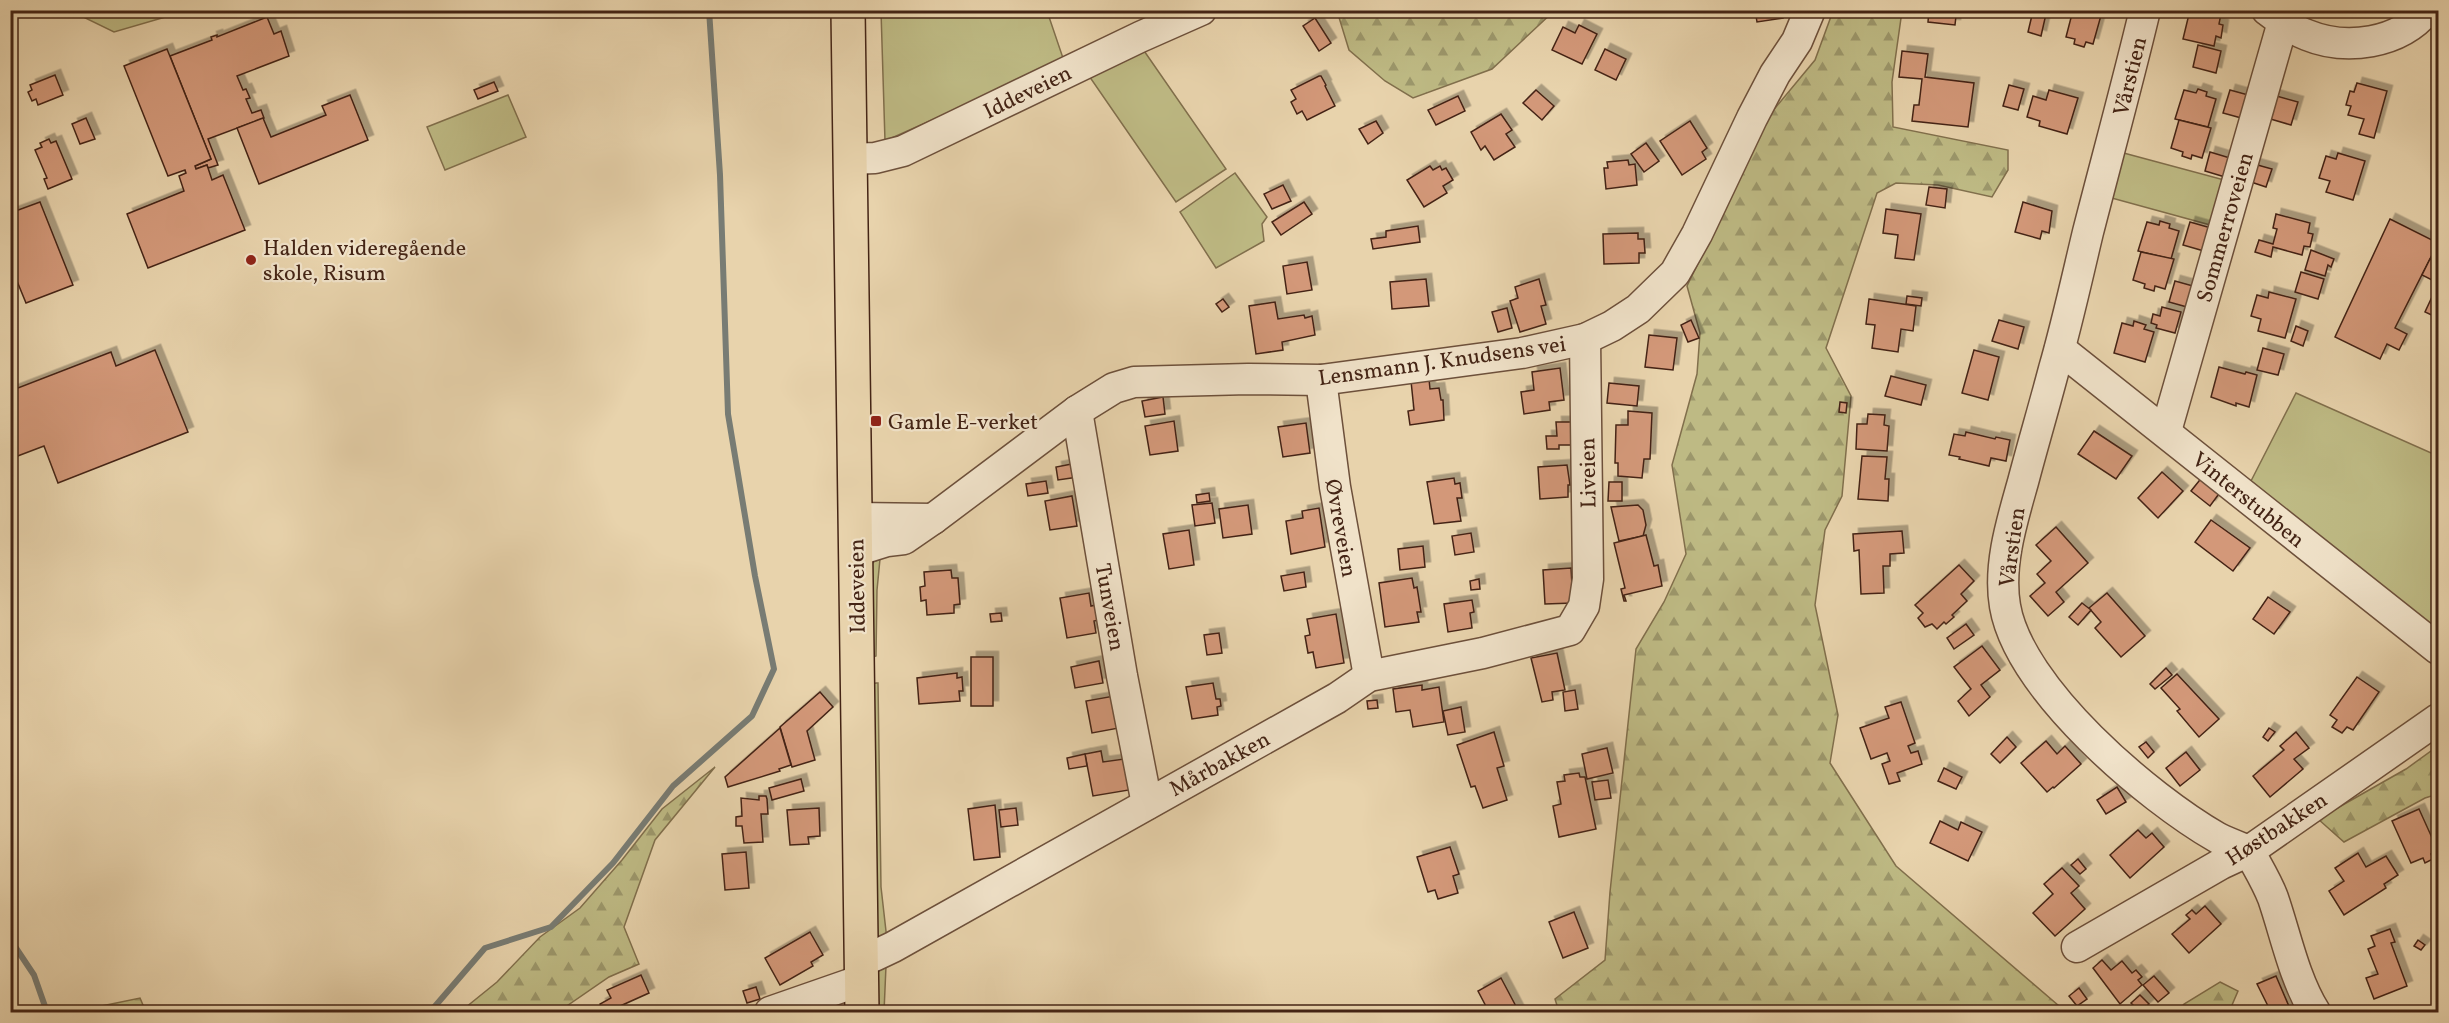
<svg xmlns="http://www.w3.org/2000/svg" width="2449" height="1023" font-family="Vollkorn,serif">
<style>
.green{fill:#beba84;stroke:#816f4c;stroke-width:1.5}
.forest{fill:url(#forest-firs);stroke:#816f4c;stroke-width:1.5}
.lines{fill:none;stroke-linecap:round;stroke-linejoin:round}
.stream{stroke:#787c74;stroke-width:6}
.building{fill:#d39879;stroke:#442415;stroke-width:1.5;filter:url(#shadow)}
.minor-casing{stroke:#6d503b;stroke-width:33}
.major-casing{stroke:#442415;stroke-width:36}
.minor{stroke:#f0e2c9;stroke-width:30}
.major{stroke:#e8d3ac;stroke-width:33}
.poi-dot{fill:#8f2418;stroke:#f0e2c9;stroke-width:2}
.labels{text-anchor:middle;stroke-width:4.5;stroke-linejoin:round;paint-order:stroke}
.street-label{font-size:22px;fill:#442415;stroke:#f0e2c9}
.poi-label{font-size:22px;fill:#442415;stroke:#f0e2c9;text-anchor:start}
</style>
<defs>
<pattern id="forest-firs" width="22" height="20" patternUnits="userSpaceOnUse" patternTransform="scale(1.5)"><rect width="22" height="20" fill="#beba84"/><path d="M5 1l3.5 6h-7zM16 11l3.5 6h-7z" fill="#9c976b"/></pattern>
<filter id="shadow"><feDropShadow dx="5.5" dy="-5.5" stdDeviation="0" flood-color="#0004"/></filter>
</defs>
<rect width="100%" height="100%" fill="#e8d3ac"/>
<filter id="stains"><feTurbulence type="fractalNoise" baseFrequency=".00333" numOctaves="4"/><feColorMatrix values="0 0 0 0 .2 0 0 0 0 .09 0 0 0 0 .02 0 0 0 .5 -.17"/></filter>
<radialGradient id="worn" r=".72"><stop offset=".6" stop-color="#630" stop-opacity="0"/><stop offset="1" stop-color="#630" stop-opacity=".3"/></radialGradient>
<g class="green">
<polygon points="74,11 186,11 114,32 75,13"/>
<polygon points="881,11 1047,11 1064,61 885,141"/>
<polygon points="1140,45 1226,169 1176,202 1087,73"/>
<polygon points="508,95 526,137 445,170 427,127"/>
<polygon points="2120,152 2228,181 2214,226 2108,197"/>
<polygon points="1235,173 1267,217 1262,224 1264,241 1216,268 1180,212"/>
<polygon points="2296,393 2438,456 2438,638 2251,481"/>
<polygon points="880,559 877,590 876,656 873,657 868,575 873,562"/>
<polygon points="876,683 878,683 881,887 887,940 880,942 874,935 869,685"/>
<polygon points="886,966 884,1012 877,1012 875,979 880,968"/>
</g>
<g class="forest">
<polygon points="1337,11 1337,10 1554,11 1492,69 1413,98 1385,81 1349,50"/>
<polygon points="1833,11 1902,11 1892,82 1893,127 2008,150 2008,170 1992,197 1938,185 1896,183 1877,193 1826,348 1851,396 1842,496 1825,530 1815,605 1838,715 1830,763 1896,866 2066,1012 1559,1012 1555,999 1605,960 1610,892 1636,649 1664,602 1686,554 1672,465 1697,374 1700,333 1687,286 1771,113 1815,60"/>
<polygon points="2438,746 2438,794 2425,798 2344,842 2318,819 2406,769"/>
<polygon points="715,767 655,840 624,927 639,964 609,977 558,1012 460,1012 497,982 540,937 580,908 622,860 662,809"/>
<polygon points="2220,982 2238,991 2229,1012 2177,1012 2184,1004"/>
<polygon points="140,998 146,1012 100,1012 102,1006"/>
</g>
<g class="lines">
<g class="stream">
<polyline points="10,939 34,975 47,1012"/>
<polyline points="430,1012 485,948 551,927 613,863 673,786 752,716 774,669 755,576 728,414 720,175 709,10"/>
</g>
</g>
<g class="building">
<polygon points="1755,10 1782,10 1783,18 1757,22"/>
<polygon points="1929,10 1962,10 1962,16 1956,16 1955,25 1928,22"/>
<polygon points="2073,10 2102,12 2093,44 2086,42 2084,47 2074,44 2075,39 2066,37"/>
<polygon points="2190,10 2208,10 2221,14 2219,24 2223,25 2221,38 2216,36 2214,46 2183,39"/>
<polygon points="2033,11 2046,14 2041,36 2028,32"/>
<polygon points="267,17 274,34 281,31 289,56 237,76 243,90 246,89 250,98 246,99 252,113 261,110 264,118 208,139 218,165 208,168 207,165 196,169 195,166 211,159 170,56 212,40 211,37 217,35 217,37"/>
<polygon points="1315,18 1331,43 1319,51 1303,26"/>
<polygon points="1579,25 1597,34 1582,64 1552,50 1563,27 1575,33"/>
<polygon points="2198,45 2221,51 2216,73 2193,67"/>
<polygon points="167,49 211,159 195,166 196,169 207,165 212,180 223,175 245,230 148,268 127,214 184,191 179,176 186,173 185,170 168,176 124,66"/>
<polygon points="1605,49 1626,59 1616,80 1595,70"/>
<polygon points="1902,51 1928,54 1925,77 1974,83 1968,127 1912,121 1914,105 1919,105 1922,79 1899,77"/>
<polygon points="55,75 63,95 38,105 36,99 32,101 28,92 32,90 30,85"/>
<polygon points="1319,76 1321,76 1326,85 1325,86 1335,106 1307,120 1302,111 1297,114 1291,102 1296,99 1291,90"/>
<polygon points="494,82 498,91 478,99 474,90"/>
<polygon points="2357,83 2387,91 2374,138 2359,134 2364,119 2348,115 2351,106 2346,105 2350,91 2354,92"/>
<polygon points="2009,85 2024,89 2018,110 2003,106"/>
<polygon points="2198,89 2207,92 2206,96 2216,99 2208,127 2175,119 2184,90 2196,93"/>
<polygon points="1536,90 1554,106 1542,120 1523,103"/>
<polygon points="2049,90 2078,98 2067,134 2039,126 2040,121 2027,117 2033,96 2046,100"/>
<polygon points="2230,90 2252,96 2245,119 2223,113"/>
<polygon points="350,95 368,140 259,184 237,128 263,118 271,137 326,115 322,106"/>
<polygon points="2273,95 2298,102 2291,125 2267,118"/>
<polygon points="1458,96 1465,111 1436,125 1428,110"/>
<polygon points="1501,114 1512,130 1506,134 1515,147 1494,160 1485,146 1481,150 1471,132"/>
<polygon points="86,118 95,139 80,144 72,124"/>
<polygon points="2179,120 2211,128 2202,158 2192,155 2191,159 2182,156 2183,152 2171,148"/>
<polygon points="1376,121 1383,133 1368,144 1359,129"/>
<polygon points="1690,121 1707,148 1702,152 1706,159 1682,175 1660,141"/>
<polygon points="49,139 51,143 56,141 72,179 48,189 44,179 47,178 35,150 42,147 40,143"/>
<polygon points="1646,143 1659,161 1644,172 1631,154"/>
<polygon points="2210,152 2230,158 2225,177 2205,171"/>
<polygon points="2338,153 2365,161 2353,200 2326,192 2330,181 2319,178 2326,156 2336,159"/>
<polygon points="1628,160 1629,165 1635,164 1637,185 1606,189 1604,168 1608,168 1607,162"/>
<polygon points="2254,164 2272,169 2266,187 2248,181"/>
<polygon points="1430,166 1433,170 1440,166 1442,170 1446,168 1453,180 1443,186 1447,193 1424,207 1407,180"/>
<polygon points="1283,185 1291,201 1272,209 1264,194"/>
<polygon points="1929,187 1947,189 1945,208 1926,205"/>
<polygon points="40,202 73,285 26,303 10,264 10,213"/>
<polygon points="1304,202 1312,214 1281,235 1272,222"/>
<polygon points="2023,202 2052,211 2049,233 2042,231 2040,239 2015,232"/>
<polygon points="1886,209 1921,214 1914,260 1895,258 1898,235 1883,233"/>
<polygon points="2276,214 2310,223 2308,233 2313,234 2310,247 2304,246 2302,255 2273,247 2271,257 2255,252 2259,240 2273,244 2277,229 2273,228"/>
<polygon points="2390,219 2438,243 2395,328 2407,334 2399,350 2387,344 2380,359 2335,337"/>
<polygon points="2160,221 2170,224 2169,228 2179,231 2171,259 2138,251 2147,222 2159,225"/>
<polygon points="2190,222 2211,228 2204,251 2183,245"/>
<polygon points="1418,226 1420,242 1373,249 1371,239 1386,237 1386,231"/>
<polygon points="1638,233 1638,239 1644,239 1645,253 1639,253 1639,263 1604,264 1603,234"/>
<polygon points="2311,250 2334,259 2331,267 2328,265 2325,276 2305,270"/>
<polygon points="2141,252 2174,259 2165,289 2155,286 2154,291 2144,288 2145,284 2133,280"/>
<polygon points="2430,259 2438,263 2438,283 2422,275"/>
<polygon points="1307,262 1312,290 1287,294 1283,266"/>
<polygon points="2301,272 2324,279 2318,299 2295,292"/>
<polygon points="1426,279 1429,306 1392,309 1390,282"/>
<polygon points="1539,279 1546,305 1541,306 1546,324 1520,332 1510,301 1518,298 1515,287"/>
<polygon points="2175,281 2193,286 2187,307 2169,302"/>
<polygon points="2438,284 2438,318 2425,312"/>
<polygon points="2269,292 2296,299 2285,338 2258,331 2261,319 2251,316 2257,295 2268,298"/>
<polygon points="1907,296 1922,298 1921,306 1906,304"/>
<polygon points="1223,299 1229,307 1222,312 1216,304"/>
<polygon points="1869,299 1916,306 1913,331 1901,329 1898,352 1872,348 1875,325 1866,324"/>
<polygon points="1275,302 1278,319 1304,315 1305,318 1312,316 1315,335 1282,342 1283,350 1256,354 1249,306"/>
<polygon points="2162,307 2181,312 2175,333 2156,328 2157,325 2151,323 2153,314 2160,316"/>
<polygon points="1507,308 1512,328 1498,332 1492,312"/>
<polygon points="1691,320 1699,338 1688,342 1681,325"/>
<polygon points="1999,320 2024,327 2018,349 1992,341"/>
<polygon points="2134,321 2146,325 2144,329 2154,332 2145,362 2114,353 2122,323 2133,326"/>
<polygon points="2296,326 2308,331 2303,346 2291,341"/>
<polygon points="1649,335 1677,338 1673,370 1645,367"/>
<polygon points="2263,348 2284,354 2278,375 2257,370"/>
<polygon points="155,350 188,432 58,483 44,446 15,457 10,447 10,391 111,352 116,366"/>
<polygon points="1974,350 1999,357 1988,400 1962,393"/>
<polygon points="2219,367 2245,374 2246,372 2257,375 2249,407 2236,403 2236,406 2211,397"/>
<polygon points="1560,368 1564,400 1549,402 1550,410 1524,414 1521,392 1534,390 1532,372"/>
<polygon points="1891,376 1926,385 1921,405 1885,396"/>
<polygon points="1429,379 1430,389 1439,388 1441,400 1443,400 1444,420 1410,425 1408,411 1414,410 1411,381"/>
<polygon points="1609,383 1639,386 1637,406 1607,403"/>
<polygon points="1163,397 1165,414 1145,417 1142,401"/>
<polygon points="1840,402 1847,403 1846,413 1839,412"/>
<polygon points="1628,411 1652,413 1650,459 1644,459 1642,478 1618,476 1618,463 1615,463 1616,425 1628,425"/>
<polygon points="1868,414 1885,415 1884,425 1889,426 1887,451 1856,449 1857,424 1867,424"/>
<polygon points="1174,421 1178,451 1150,455 1145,426"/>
<polygon points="1556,422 1579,422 1579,445 1559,445 1559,449 1547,449 1546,436 1557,436"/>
<polygon points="1306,423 1310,453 1283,457 1278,427"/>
<polygon points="2094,431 2132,456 2116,479 2078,454"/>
<polygon points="1966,432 1995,439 1996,437 2010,440 2006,461 1991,458 1989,466 1959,459 1960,457 1949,455 1954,434 1965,436"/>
<polygon points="1862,456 1887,457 1885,479 1889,479 1888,501 1858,499"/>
<polygon points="1077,463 1078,477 1058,480 1056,467"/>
<polygon points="1567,465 1570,485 1568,485 1568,497 1540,499 1538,467"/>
<polygon points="2162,472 2183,491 2158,518 2138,498"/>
<polygon points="2203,476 2221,491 2210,506 2191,491"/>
<polygon points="1454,478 1455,484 1460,483 1462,498 1457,498 1461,521 1434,524 1427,482"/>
<polygon points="1046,481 1048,493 1028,496 1026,484"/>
<polygon points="1609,482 1622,482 1622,501 1608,501"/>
<polygon points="1209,493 1210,501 1197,503 1196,495"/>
<polygon points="1072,496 1077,526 1050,530 1045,501"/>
<polygon points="1212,503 1215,523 1195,526 1192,505"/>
<polygon points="1248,505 1252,534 1223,538 1219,509"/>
<polygon points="1638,505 1643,510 1646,525 1643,536 1619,541 1611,507"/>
<polygon points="1319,508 1325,547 1291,554 1286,521 1303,518 1302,511"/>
<polygon points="2211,520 2250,548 2233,571 2195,542"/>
<polygon points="2056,527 2088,563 2056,592 2064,602 2048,616 2030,596 2045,583 2037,574 2051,561 2036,545"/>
<polygon points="1189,530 1194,565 1169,569 1163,534"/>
<polygon points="1902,531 1904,553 1890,554 1890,566 1883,566 1884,593 1861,594 1859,550 1854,551 1853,534"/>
<polygon points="1471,533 1474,552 1455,555 1452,536"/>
<polygon points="1646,535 1654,566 1658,565 1662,586 1624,595 1626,601 1624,601 1621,589 1625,588 1614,543"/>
<polygon points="1423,546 1425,567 1400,570 1398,549"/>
<polygon points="1959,565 1974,581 1961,594 1967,601 1952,615 1954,617 1946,624 1944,622 1937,629 1932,624 1925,627 1918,618 1923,613 1915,605"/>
<polygon points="1571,568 1573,603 1545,604 1543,570"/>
<polygon points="951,570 952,578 958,578 960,604 954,605 954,613 927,615 926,600 921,601 920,587 925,586 924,572"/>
<polygon points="1304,572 1306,587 1284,591 1281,576"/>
<polygon points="1412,578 1414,588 1417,587 1421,612 1417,612 1419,622 1385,627 1379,583"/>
<polygon points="1479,579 1480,589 1471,590 1470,581"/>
<polygon points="1089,593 1091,606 1096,605 1098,620 1094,621 1096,633 1067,638 1060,598"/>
<polygon points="2107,593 2145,636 2121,657 2095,628 2101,622 2089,608"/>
<polygon points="2268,597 2290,612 2274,634 2253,619"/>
<polygon points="1472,600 1474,612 1470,613 1472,628 1448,632 1444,604"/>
<polygon points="2082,603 2091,610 2078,625 2069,617"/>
<polygon points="1001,613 1002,621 991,622 990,614"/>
<polygon points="1336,614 1344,663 1316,668 1313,652 1308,653 1305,636 1310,635 1307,619"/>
<polygon points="1966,624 1974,635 1954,649 1947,638"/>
<polygon points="1219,633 1222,653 1207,655 1204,635"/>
<polygon points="1982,646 2000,670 1981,685 1990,697 1969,716 1958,701 1971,689 1954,667"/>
<polygon points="1557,653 1565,690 1552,692 1553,700 1542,702 1531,658"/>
<rect x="971" y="657" width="22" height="49"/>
<polygon points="1099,661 1103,683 1075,688 1071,667"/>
<polygon points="2166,668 2172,675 2155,689 2150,684"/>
<polygon points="957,673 957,678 962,677 963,691 959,691 960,701 919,704 917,678"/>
<polygon points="2177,674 2219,719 2199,737 2177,711 2180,709 2161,688"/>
<polygon points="2357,677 2379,692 2353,730 2347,727 2342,733 2332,727 2337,720 2330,715"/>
<polygon points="1213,683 1216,699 1220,699 1221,706 1217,707 1218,715 1192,719 1186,687"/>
<polygon points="1422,685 1422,690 1439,687 1444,722 1413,727 1410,710 1396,712 1393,689"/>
<polygon points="1575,690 1578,709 1565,711 1563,692"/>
<polygon points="820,692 833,707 807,731 815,760 792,767 780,727"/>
<polygon points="1114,696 1119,728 1092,733 1086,701"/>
<polygon points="1377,700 1378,708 1368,709 1367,701"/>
<polygon points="1901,702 1915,743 1908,746 1911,753 1918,751 1922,764 1897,773 1900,781 1889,784 1882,764 1890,761 1887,753 1871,759 1860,728 1889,718 1885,707"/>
<polygon points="1461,707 1465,732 1448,735 1443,711"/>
<polygon points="780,728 791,765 779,769 780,771 728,787 725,777"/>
<polygon points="2269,728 2275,732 2268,741 2263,737"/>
<polygon points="1494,732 1504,766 1497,768 1507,800 1483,808 1475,786 1471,787 1457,745"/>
<polygon points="2296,732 2309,748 2294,759 2303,769 2270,797 2253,776 2284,750 2280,746"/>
<polygon points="2007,737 2016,747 2000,763 1991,754"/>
<polygon points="2046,741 2057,754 2065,746 2081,764 2054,788 2053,787 2047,792 2021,763"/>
<polygon points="2146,742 2154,752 2148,758 2139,747"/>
<polygon points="1607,748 1613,773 1587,779 1582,754"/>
<polygon points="1101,751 1103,762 1124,759 1129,790 1093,796 1085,754"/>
<polygon points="2186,752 2200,770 2180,786 2166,768"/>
<polygon points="1085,754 1087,766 1069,769 1067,758"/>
<polygon points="1944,768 1962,777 1956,789 1938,781"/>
<polygon points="1579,773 1580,777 1585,777 1596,829 1559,837 1553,806 1561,804 1557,782 1565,781 1564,775"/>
<polygon points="801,779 804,791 772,800 769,788"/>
<polygon points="1608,780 1611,798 1595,800 1592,782"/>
<polygon points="2117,787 2126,802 2106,814 2097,800"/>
<polygon points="759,796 766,796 767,799 768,814 761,814 763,842 744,843 742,826 736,826 736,817 742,816 741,798 759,800"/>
<polygon points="995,805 1000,857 974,860 968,809"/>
<polygon points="819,808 820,836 808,837 809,844 790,845 787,810"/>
<polygon points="1016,808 1018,825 1001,827 999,810"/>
<polygon points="2419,809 2438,851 2431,854 2433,859 2425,863 2423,858 2411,863 2392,821"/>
<polygon points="1940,821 1958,830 1961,822 1982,832 1968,861 1930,843"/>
<polygon points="2138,830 2146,838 2152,833 2164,847 2130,878 2110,855"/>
<polygon points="1450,847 1459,874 1453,876 1458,893 1438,899 1435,890 1428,892 1417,857"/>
<polygon points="746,852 749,888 725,890 722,854"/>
<polygon points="2358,853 2366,867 2386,856 2398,875 2384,884 2386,888 2344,915 2329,891 2344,881 2335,868"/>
<polygon points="2078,859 2086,869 2080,874 2071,865"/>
<polygon points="2062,868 2079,886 2071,893 2085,909 2055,936 2033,913 2053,894 2044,884"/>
<polygon points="2205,906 2221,924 2189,953 2172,934 2190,919 2186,915 2192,910 2196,914"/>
<polygon points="1574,912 1588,948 1563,958 1549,922"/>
<polygon points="2390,929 2395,942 2391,943 2407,986 2374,999 2366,978 2378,974 2368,949 2375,946 2371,936"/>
<polygon points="810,932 823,955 811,962 813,966 780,985 765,958"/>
<polygon points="2418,940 2425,945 2421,950 2414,946"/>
<polygon points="2102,960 2111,970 2122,961 2132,973 2136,970 2142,977 2138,980 2142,985 2120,1004 2093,968"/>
<polygon points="641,975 649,993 618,1007 620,1012 599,1012 603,1011 600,1004 611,998 607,990"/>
<polygon points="2154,976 2169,993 2158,1002 2143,985"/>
<polygon points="2276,976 2291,1011 2289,1012 2271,1012 2257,984"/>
<polygon points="1501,978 1519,1012 1489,1012 1478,991"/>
<polygon points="756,987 760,999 747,1003 743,991"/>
<polygon points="2079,988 2087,999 2077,1006 2069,996"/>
<polygon points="2140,995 2149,1004 2140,1012 2131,1003"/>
</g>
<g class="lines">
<defs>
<g id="minor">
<path d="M2145,10C2127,85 2107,158 2088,232C2077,278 2067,324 2054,369C2044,407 2033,444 2023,482C2012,521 1998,565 2005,606C2019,689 2148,798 2218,838C2228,843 2239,847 2249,851C2257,866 2267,882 2273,898C2286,936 2294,978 2315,1012"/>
<path d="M2267,10C2279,19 2293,30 2307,35C2346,51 2399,44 2427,10"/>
<polyline points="850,159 875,158 903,151 1140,37 1201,10"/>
<polyline points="2060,349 2438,649"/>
<polyline points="1321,380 1335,487 1369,676"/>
<polyline points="1077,411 1122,676 1147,804"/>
<polyline points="2166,431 2283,22"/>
<polyline points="933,519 1077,411 1114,388 1134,382 1248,379 1321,380 1522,353 1585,339 1612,326 1638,309 1675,273 1697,234 1752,118 1775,74 1797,41 1810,10"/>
<polyline points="855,551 887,541 904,539 933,519 856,518"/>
<polyline points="2077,947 2221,864 2249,851 2438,719"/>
<polyline points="862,957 874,956 893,947 1337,698 1369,676 1483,653 1570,630 1584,606 1588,579 1585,339"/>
<polyline points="770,1012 862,980"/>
</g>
<polyline id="major" points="848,10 862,1012"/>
</defs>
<use href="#minor" class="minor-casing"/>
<use href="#major" class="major-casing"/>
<use href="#minor" class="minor"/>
<use href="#major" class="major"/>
</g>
<g class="poi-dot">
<circle cx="251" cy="260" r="6"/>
<rect x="870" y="415" width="12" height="12" rx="3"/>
</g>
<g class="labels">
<g class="street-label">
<text transform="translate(2129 76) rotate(-76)" y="8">Vårstien</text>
<text transform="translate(1027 91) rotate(-26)" y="8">Iddeveien</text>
<text transform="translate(2224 227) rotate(-74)" y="8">Sommerroveien</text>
<text transform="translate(1442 360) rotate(-8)" y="8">Lensmann J. Knudsens vei</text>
<text transform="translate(1587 473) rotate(-91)" y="8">Liveien</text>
<text transform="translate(2249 499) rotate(39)" y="8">Vinterstubben</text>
<text transform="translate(1342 528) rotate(80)" y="8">Øvreveien</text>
<text transform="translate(2011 547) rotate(-82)" y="8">Vårstien</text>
<text transform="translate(856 586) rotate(-91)" y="8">Iddeveien</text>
<text transform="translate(1111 607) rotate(80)" y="8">Tunveien</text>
<text transform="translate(1219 763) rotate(-29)" y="8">Mårbakken</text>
<text transform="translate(2276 828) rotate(-33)" y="8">Høstbakken</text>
</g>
<g class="poi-label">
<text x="263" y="255">Halden videregående<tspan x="263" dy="25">skole, Risum</tspan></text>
<text x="888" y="429">Gamle E-verket</text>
</g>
</g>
<rect width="2449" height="1023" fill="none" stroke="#e8d3ac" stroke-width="36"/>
<rect x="12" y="12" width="2425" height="999" fill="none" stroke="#442415" stroke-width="3"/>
<rect x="18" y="18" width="2413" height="987" fill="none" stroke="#442415" stroke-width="1.5"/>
<rect width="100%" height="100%" filter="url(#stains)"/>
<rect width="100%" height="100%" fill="url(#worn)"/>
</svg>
